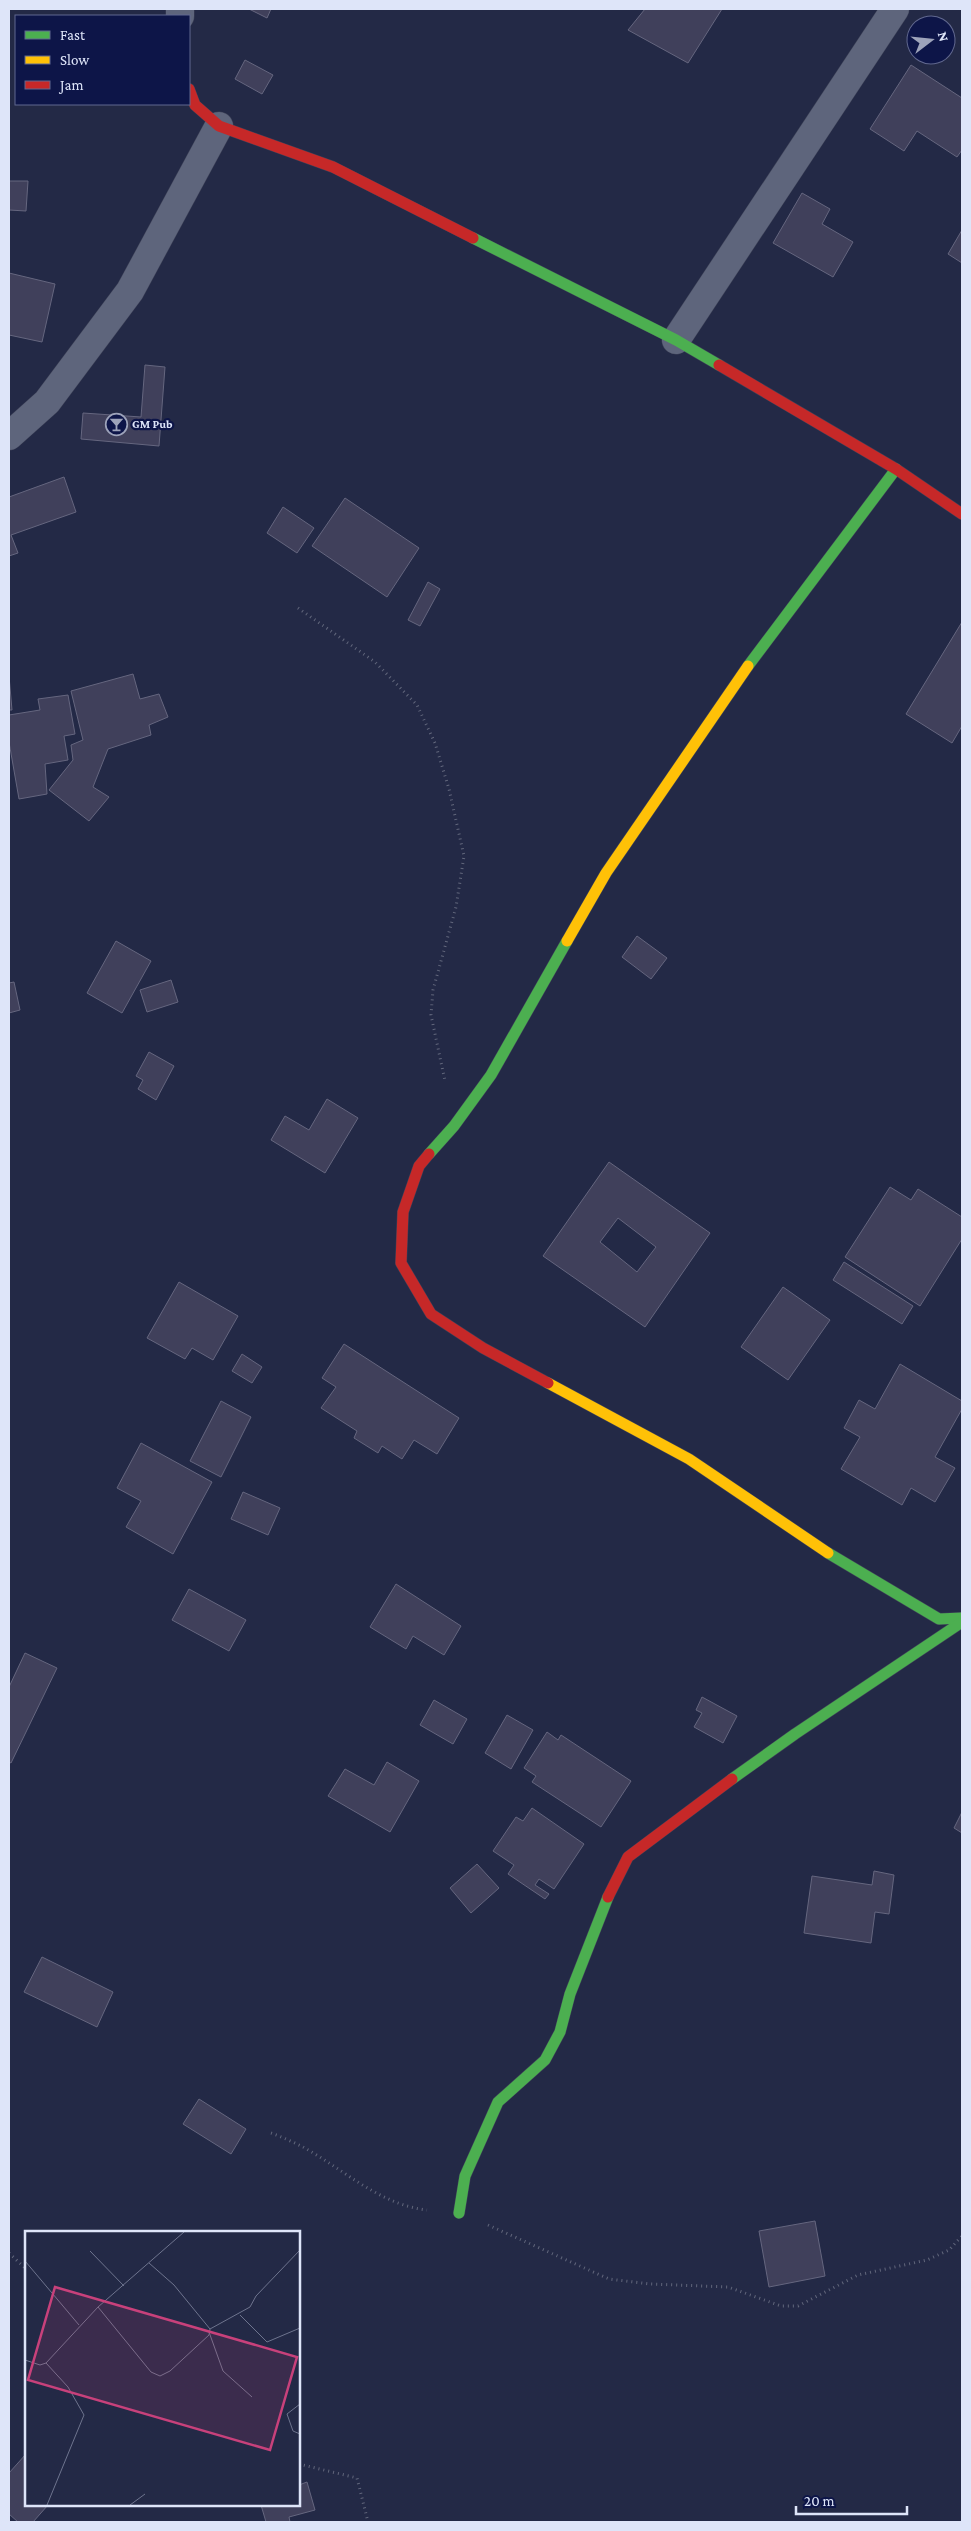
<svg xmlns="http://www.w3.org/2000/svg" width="971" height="2531" font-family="'Crimson Pro',serif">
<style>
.building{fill:#40405b;stroke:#65667f;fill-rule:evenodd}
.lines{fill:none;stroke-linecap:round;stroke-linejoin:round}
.street-casing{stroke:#3e4258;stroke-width:29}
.fast-casing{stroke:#3e4258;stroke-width:12}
.slow-casing{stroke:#3e4258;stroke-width:12}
.jam-casing{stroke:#3e4258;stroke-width:12}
.path{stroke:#62677c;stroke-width:3;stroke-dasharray:1 4;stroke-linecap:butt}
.street{stroke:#5e657c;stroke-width:28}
.fast{stroke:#4caf50;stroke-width:11}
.slow{stroke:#ffc107;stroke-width:11}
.jam{stroke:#c62828;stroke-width:11}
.labels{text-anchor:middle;stroke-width:4.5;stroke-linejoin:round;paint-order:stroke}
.poi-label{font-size:12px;font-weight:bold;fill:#dee5f9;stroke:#0d1548;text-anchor:start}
.inset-road{fill:none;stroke:#6e748e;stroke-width:1}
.view{fill:#c8417b;fill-opacity:0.15;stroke:#c8417b;stroke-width:2.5}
.inset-edge{fill:none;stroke:#dee5f9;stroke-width:2.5}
</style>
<rect width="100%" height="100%" fill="#232946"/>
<g class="building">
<polygon points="249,9 271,9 267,18"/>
<polygon points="645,9 722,9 688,63 628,30"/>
<polygon points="245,60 273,75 262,94 235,79"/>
<polygon points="911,65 962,98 962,150 957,157 917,131 904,151 870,129"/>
<polygon points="9,181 28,181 26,211 9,210"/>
<polygon points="802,193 830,209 822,224 853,242 833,277 773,243"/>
<polygon points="962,230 962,263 948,254"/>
<polygon points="9,273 55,284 42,342 9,335"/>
<polygon points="145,365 165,367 159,446 81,439 83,413 141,417"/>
<polygon points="64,477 76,512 11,535 18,553 9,556 9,497"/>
<polygon points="345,498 419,548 387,597 312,546"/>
<polygon points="283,507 314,528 297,553 267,533"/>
<polygon points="428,582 440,589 420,626 408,620"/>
<polygon points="962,622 962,726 952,743 906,714"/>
<polygon points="133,674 140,699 159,694 168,717 149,725 151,735 108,749 93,787 109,797 89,821 49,790 73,760 71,745 83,740 71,691"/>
<polygon points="9,676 12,710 9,710"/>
<polygon points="68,695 75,734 64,736 68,760 45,764 47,794 19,799 9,742 9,715 40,710 38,699"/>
<polygon points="637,936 667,958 651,979 622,957"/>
<polygon points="116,941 151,961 122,1013 87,993"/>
<polygon points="171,980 178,1002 147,1012 140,990"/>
<polygon points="14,982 20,1010 9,1013 9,983"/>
<polygon points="149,1052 174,1066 156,1100 138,1089 143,1080 136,1076"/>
<polygon points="327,1099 358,1118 325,1173 271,1140 285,1116 309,1130"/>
<path d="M609,1162L710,1233L645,1327L543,1256ZM618,1218L656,1247L637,1272L600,1242Z"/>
<polygon points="890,1187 911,1200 918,1189 962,1217 962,1239 920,1306 845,1257"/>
<polygon points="844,1262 913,1306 902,1324 833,1280"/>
<polygon points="179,1282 238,1316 213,1360 192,1348 185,1359 147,1338"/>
<polygon points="783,1287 830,1320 788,1380 741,1347"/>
<polygon points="344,1344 459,1418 437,1454 414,1440 402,1459 382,1446 378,1453 354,1438 357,1431 321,1408 336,1387 322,1378"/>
<polygon points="242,1354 262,1367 252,1383 232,1371"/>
<polygon points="900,1364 962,1401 962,1409 935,1457 955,1468 935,1502 911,1488 902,1505 841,1469 860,1437 844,1428 859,1400 875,1409"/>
<polygon points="221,1401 251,1417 221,1477 190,1461"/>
<polygon points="141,1443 212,1482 173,1554 126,1527 141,1501 117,1488"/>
<polygon points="243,1492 280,1508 268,1535 231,1519"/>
<polygon points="396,1584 461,1626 444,1655 413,1636 406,1649 370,1627"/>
<polygon points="189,1589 246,1620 229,1651 172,1620"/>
<polygon points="25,1653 57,1668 11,1763 9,1762 9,1687"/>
<polygon points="702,1697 737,1716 723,1743 694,1727 702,1713 696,1710"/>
<polygon points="434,1700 467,1719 453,1744 420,1725"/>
<polygon points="507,1715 533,1730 511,1769 485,1753"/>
<polygon points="547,1732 558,1740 561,1735 631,1781 601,1827 532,1782 536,1776 524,1768"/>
<polygon points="387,1762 419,1781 390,1832 328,1796 345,1769 374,1785"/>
<polygon points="532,1808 584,1844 554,1889 539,1879 535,1885 549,1894 545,1899 508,1874 514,1865 493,1851 516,1817 523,1821"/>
<polygon points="962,1812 962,1833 954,1828"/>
<polygon points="477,1864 499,1888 471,1913 450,1888"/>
<polygon points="874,1871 894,1875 889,1914 875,1912 871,1943 804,1933 812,1876 872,1885"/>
<polygon points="42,1957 113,1992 97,2027 24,1992"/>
<polygon points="199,2099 246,2129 231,2154 183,2124"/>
<polygon points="815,2221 825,2276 769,2287 759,2231"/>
<polygon points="26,2454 26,2505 48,2505 33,2522 18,2522 9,2514 9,2473"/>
<polygon points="307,2482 315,2510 289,2517 290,2522 266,2522 261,2505 299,2505 299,2485"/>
</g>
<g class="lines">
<defs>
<g id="street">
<polyline points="180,16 180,9"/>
<polyline points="676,340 895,9"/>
<polyline points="9,436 47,402 130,291 219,126"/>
</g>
<g id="fast">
<polyline points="473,238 676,340 719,365"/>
<polyline points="748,666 896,469"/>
<polyline points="429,1154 454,1126 491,1075 567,941"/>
<polyline points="828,1553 939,1619 962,1618"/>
<polyline points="732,1779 795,1734 962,1622"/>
<polyline points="459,2213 465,2176 498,2102 545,2060 560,2032 570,1994 608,1897"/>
</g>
<g id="slow">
<polyline points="567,941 606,873 748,666"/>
<polyline points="548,1383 689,1459 828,1553"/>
</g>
<g id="jam">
<polyline points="189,89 195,105 219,126 333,167 473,238"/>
<polyline points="719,365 896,469 962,514"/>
<polyline points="429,1154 419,1166 403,1212 401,1263 431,1314 483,1348 548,1383"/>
<polyline points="608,1897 628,1857 732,1779"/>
</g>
</defs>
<use href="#street" class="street-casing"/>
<use href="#fast" class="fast-casing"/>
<use href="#slow" class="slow-casing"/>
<use href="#jam" class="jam-casing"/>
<g class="path">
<polyline points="298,608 375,662 417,705 435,743 449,789 464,856 456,907 433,990 431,1015 445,1081"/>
<path d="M271,2133C282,2137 293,2142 303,2147C343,2169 380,2205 427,2210"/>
<polyline points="488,2225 609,2279 650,2284 728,2287 781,2306 798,2306 858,2275 927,2260 949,2250 962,2236"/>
<polyline points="9,2253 26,2269"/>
<polyline points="299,2464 357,2478 368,2522"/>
</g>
<use href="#street" class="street"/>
<use href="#fast" class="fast"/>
<use href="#slow" class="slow"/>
<use href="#jam" class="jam"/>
</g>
<defs>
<symbol id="bar-ring" viewBox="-11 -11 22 22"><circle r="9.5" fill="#0d1548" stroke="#9da3ba" stroke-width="1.5"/><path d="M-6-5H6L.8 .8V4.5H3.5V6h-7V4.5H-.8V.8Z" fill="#9da3ba"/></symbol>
</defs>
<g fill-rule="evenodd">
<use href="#bar-ring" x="104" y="412" width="25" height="25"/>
</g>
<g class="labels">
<g class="poi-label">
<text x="132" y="428">GM Pub</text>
</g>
</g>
<g transform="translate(25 2231)">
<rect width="275" height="275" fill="#232946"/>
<path class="inset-road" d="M65,20L99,55M0,30L54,94M73,76L126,141L135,145L145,140L184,104L185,98L149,54L124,32M215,84L242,111L275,97M185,98L225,76L231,65L275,19M184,101L198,140L227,166M0,129L15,134L21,132L73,76L159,1M21,132L43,156L59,184L22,274M275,173L262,183L268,200L275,203M105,274L120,263"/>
<path class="view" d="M30,56L272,126L245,219L3,149Z"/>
<rect width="275" height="275" class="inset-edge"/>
</g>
<rect width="971" height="2531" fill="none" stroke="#dee5f9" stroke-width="20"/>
<rect x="15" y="15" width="175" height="90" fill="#0d1548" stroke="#61688f"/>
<rect x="25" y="31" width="25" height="8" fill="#4caf50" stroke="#61688f"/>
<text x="60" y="40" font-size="15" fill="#dee5f9">Fast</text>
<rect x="25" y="56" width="25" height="8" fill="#ffc107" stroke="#61688f"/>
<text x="60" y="65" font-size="15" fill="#dee5f9">Slow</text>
<rect x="25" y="81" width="25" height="8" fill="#c62828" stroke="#61688f"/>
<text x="60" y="90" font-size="15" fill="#dee5f9">Jam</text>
<g transform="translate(931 40) rotate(74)"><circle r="24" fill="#0d1548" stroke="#61688f"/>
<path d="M0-4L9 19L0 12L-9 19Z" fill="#9da3ba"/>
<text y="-8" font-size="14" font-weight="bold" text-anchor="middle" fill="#dee5f9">N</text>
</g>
<path d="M796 2506v8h111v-8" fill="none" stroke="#dee5f9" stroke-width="2.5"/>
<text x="804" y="2506" font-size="15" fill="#dee5f9" stroke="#0d1548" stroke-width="4" paint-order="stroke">20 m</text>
</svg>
